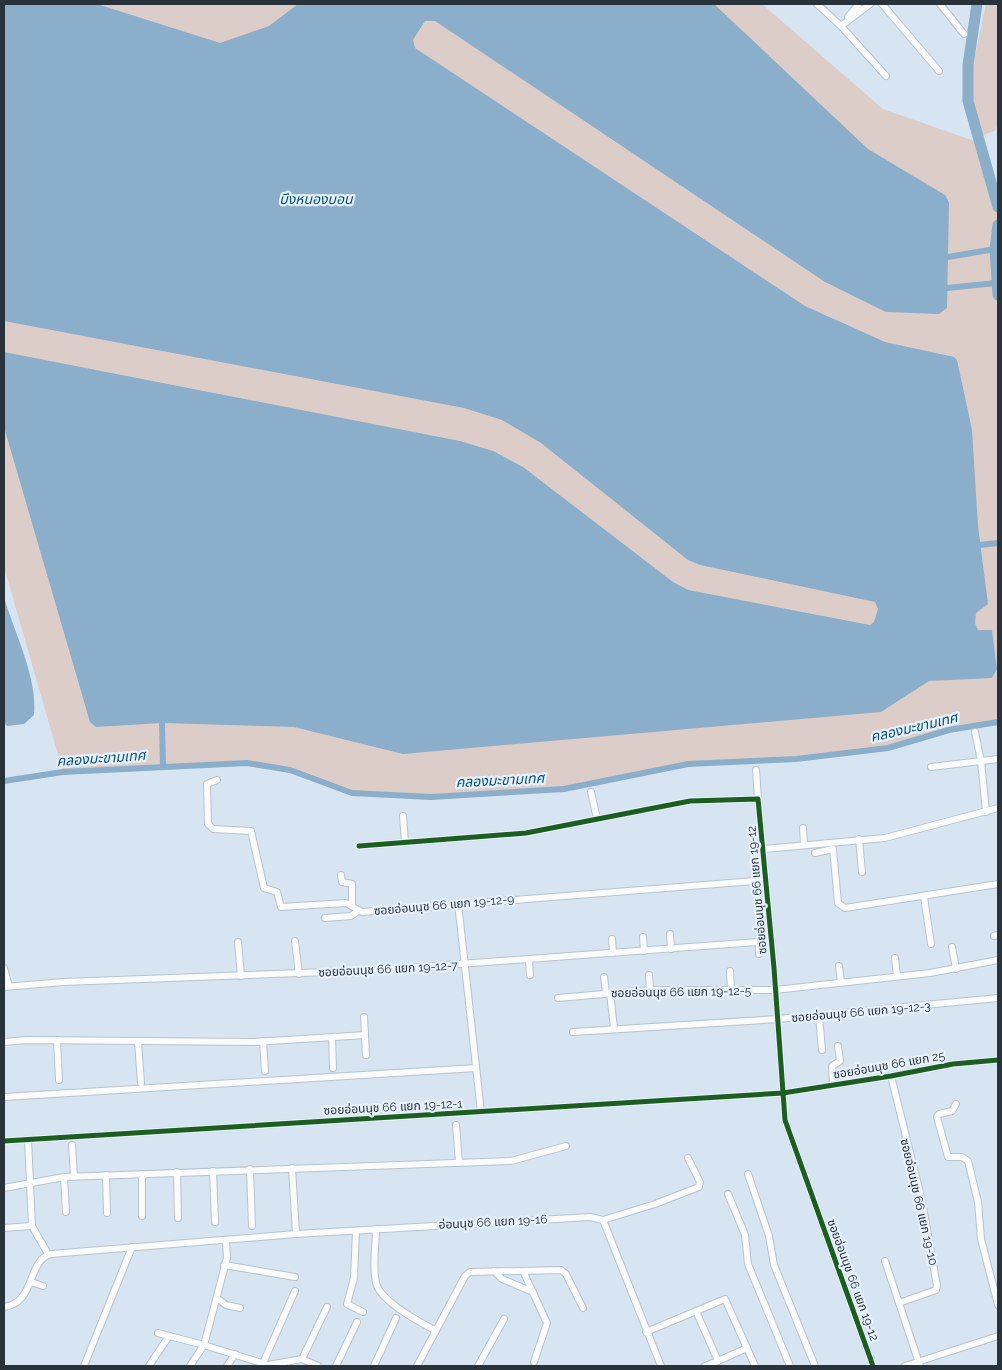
<svg xmlns="http://www.w3.org/2000/svg" width="1002" height="1370" font-family="Raleway,'Noto Sans Thai',sans-serif">
<style>
.green{fill:#ddcdc8}
.water{fill:#8baecb}
.lines{fill:none;stroke-linecap:round;stroke-linejoin:round}
.canal{stroke:#8baecb;stroke-width:6}
.river{stroke:#8baecb;stroke-width:11}
.street-casing{stroke:#b8c3cd;stroke-width:8}
.street{stroke:#f9fbfd;stroke-width:6}
.cycleway-casing{stroke:#e6f1fb;stroke-width:8}
.cycleway{stroke:#1b5e20;stroke-width:5}
.labels{text-anchor:middle;stroke-width:4.5;stroke-linejoin:round;paint-order:stroke}
.street-label{font-size:12px;fill:#27323b;stroke:#e6f1fb}
.water-label{font-size:14px;font-style:italic;fill:#075180;stroke:#e6f1fb}
</style>
<rect width="100%" height="100%" fill="#d7e5f2"/>
<g class="green">
<polygon points="4,4 762,4 883,109 980,143 998,207 995,249 998,295 998,722 949,730 888,748 796,759 688,764 564,789 431,797 352,793 290,770 247,763 63,772 4,567"/>
<polygon points="986,4 998,4 998,123 995,131 980,136 973,105 972,70"/>
</g>
<g class="water">
<polygon points="4,4 97,4 220,43 269,26 298,4 714,4 868,149 945,195 949,202 947,308 939,314 886,312 825,282 435,21 425,21 413,40 415,48 805,306 885,342 954,357 957,360 972,430 978,526 988,604 976,613 975,623 978,630 992,630 997,669 992,678 929,681 881,712 403,754 294,727 162,723 96,727 90,722 4,427 4,352 460,441 493,451 523,467 673,582 688,590 870,625 874,622 878,609 875,602 700,565 688,560 541,443 502,420 464,408 4,321"/>
<path d="M4,597C14,632 38,678 34,715L24,724L7,726L4,723Z"/>
</g>
<g class="lines">
<g class="canal">
<polyline points="948,257 995,249"/>
<polyline points="947,288 996,283"/>
<polyline points="980,545 998,543"/>
<polyline points="162,723 163,767"/>
<polyline points="4,781 63,772 247,763 290,770 352,793 431,797 564,789 688,764 796,759 888,748 949,730 998,722"/>
</g>
<g class="river">
<polyline points="977,4 968,65 968,101 998,207"/>
<polyline points="998,225 995,249 998,295"/>
</g>
<defs>
<g id="street">
<polyline points="817,4 841,26 886,76"/>
<polyline points="882,4 939,71"/>
<polyline points="940,4 964,34"/>
<polyline points="848,17 859,4"/>
<polyline points="841,26 870,4"/>
<polyline points="975,732 981,761 986,812"/>
<polyline points="931,767 998,759"/>
<polyline points="756,770 758,799"/>
<polyline points="217,780 207,784 208,824 213,829 251,831 264,888 277,892 281,907 346,903 362,912 766,880"/>
<polyline points="591,792 597,819"/>
<polyline points="403,816 405,842"/>
<polyline points="803,828 804,844"/>
<polyline points="859,839 862,872"/>
<polyline points="359,846 526,833 690,801 758,799 774,968 785,1120 873,1366"/>
<polyline points="764,849 885,838 998,808"/>
<polyline points="815,853 833,849 838,903 845,908 998,884"/>
<polyline points="341,875 342,882 352,884 352,905"/>
<polyline points="924,897 931,944"/>
<polyline points="458,903 481,1112"/>
<polyline points="325,918 351,916 358,911"/>
<polyline points="670,934 671,949"/>
<polyline points="994,936 998,935"/>
<polyline points="643,937 644,951"/>
<polyline points="612,939 613,953"/>
<polyline points="295,941 299,974"/>
<polyline points="238,942 241,976"/>
<polyline points="759,942 759,954"/>
<polyline points="952,947 956,969"/>
<polyline points="895,958 897,976"/>
<polyline points="529,960 530,975"/>
<polyline points="839,966 841,982"/>
<polyline points="4,968 9,986"/>
<polyline points="730,971 731,990"/>
<polyline points="649,975 650,990"/>
<polyline points="604,977 606,993"/>
<polyline points="4,987 64,982 379,970 772,941"/>
<polyline points="610,993 614,1028"/>
<polyline points="558,998 650,990 775,990 930,973 998,960"/>
<polyline points="819,1016 822,1050"/>
<polyline points="364,1017 366,1055"/>
<polyline points="573,1032 778,1019 998,998"/>
<polyline points="332,1037 333,1068"/>
<polyline points="57,1040 59,1080"/>
<polyline points="138,1041 141,1083"/>
<polyline points="263,1041 265,1071"/>
<polyline points="4,1042 27,1040 254,1042 365,1035"/>
<polyline points="891,1076 922,1201 937,1286 936,1290 899,1303"/>
<polyline points="833,1085 832,1066 840,1061 838,1046"/>
<polyline points="4,1097 476,1068"/>
<polyline points="956,1104 952,1111 939,1114 937,1117 948,1157 962,1157 968,1161 978,1202 981,1239 998,1305"/>
<polyline points="456,1125 459,1162"/>
<polyline points="28,1140 32,1226 48,1254"/>
<polyline points="4,1141 783,1093 891,1076 953,1064 998,1060"/>
<polyline points="72,1145 74,1177"/>
<polyline points="292,1168 296,1234"/>
<polyline points="250,1169 252,1226"/>
<polyline points="213,1171 215,1222"/>
<polyline points="177,1172 178,1218"/>
<polyline points="142,1174 142,1216"/>
<polyline points="748,1174 769,1236 774,1265 815,1366"/>
<polyline points="106,1175 107,1213"/>
<polyline points="64,1177 66,1212"/>
<polyline points="4,1188 64,1177 511,1161 566,1146"/>
<polyline points="728,1194 745,1235 748,1264 790,1366"/>
<polyline points="603,1220 655,1204 699,1187 700,1182 688,1158"/>
<polyline points="4,1228 32,1226"/>
<path d="M376,1229C376,1246 372,1267 376,1283C381,1302 420,1322 436,1331"/>
<polyline points="356,1231 354,1278 347,1304 363,1312"/>
<polyline points="226,1240 227,1258 204,1345 268,1365 302,1359 318,1366"/>
<polyline points="885,1261 920,1366"/>
<polyline points="224,1265 295,1277"/>
<polyline points="494,1271 502,1279 533,1292"/>
<polyline points="523,1271 547,1323 534,1362"/>
<polyline points="31,1282 43,1286"/>
<polyline points="217,1298 226,1305 240,1308"/>
<path d="M4,1307C36,1303 27,1260 51,1254L296,1234L590,1217L603,1220L661,1366"/>
<polyline points="696,1311 718,1361 705,1366"/>
<polyline points="646,1332 725,1299 755,1366"/>
<polyline points="158,1333 204,1345 190,1366"/>
<polyline points="302,1359 327,1307"/>
<polyline points="718,1361 747,1348"/>
<polyline points="263,1363 295,1291"/>
<polyline points="84,1366 132,1247"/>
<polyline points="149,1366 169,1336"/>
<polyline points="227,1366 235,1354"/>
<polyline points="336,1366 357,1322"/>
<polyline points="374,1366 396,1318"/>
<polyline points="417,1366 465,1276 470,1272 561,1270 566,1274 583,1308"/>
<polyline points="478,1366 504,1319"/>
<polyline points="905,1366 998,1336"/>
</g>
</defs>
<use href="#street" class="street-casing"/>
<use href="#street" class="street"/>
<defs>
<g id="cycleway">
<polyline points="359,846 526,833 690,801 758,799 774,968 785,1120 873,1366"/>
<polyline points="4,1141 783,1093 891,1076 953,1064 998,1060"/>
</g>
</defs>
<use href="#cycleway" class="cycleway-casing"/>
<use href="#cycleway" class="cycleway"/>
</g>
<g class="labels">
<g class="street-label">
<text transform="translate(757 890) rotate(-95)" y="4">ซอยอ่อนนุช 66 แยก 19-12</text>
<text transform="translate(444 905) rotate(-5)" y="4">ซอยอ่อนนุช 66 แยก 19-12-9</text>
<text transform="translate(388 969) rotate(-3)" y="4">ซอยอ่อนนุช 66 แยก 19-12-7</text>
<text transform="translate(681 992) rotate(-1)" y="4">ซอยอ่อนนุช 66 แยก 19-12-5</text>
<text transform="translate(861 1012) rotate(-5)" y="4">ซอยอ่อนนุช 66 แยก 19-12-3</text>
<text transform="translate(889 1065) rotate(-10)" y="4">ซอยอ่อนนุช 66 แยก 25</text>
<text transform="translate(393 1107) rotate(-3)" y="4">ซอยอ่อนนุช 66 แยก 19-12-1</text>
<text transform="translate(919 1202) rotate(77)" y="4">ซอยอ่อนนุช 66 แยก 19-10</text>
<text transform="translate(493 1222) rotate(-3)" y="4">อ่อนนุช 66 แยก 19-16</text>
<text transform="translate(853 1280) rotate(70)" y="4">ซอยอ่อนนุช 66 แยก 19-12</text>
</g>
<g class="water-label">
<text x="316" y="204">บึงหนองบอน</text>
<text transform="translate(914 727) rotate(-13)" y="5">คลองมะขามเทศ</text>
<text transform="translate(101 758) rotate(-4)" y="5">คลองมะขามเทศ</text>
<text transform="translate(500 780) rotate(-3)" y="5">คลองมะขามเทศ</text>
</g>
</g>
<rect width="1002" height="1370" fill="none" stroke="#27323b" stroke-width="10"/>
</svg>
